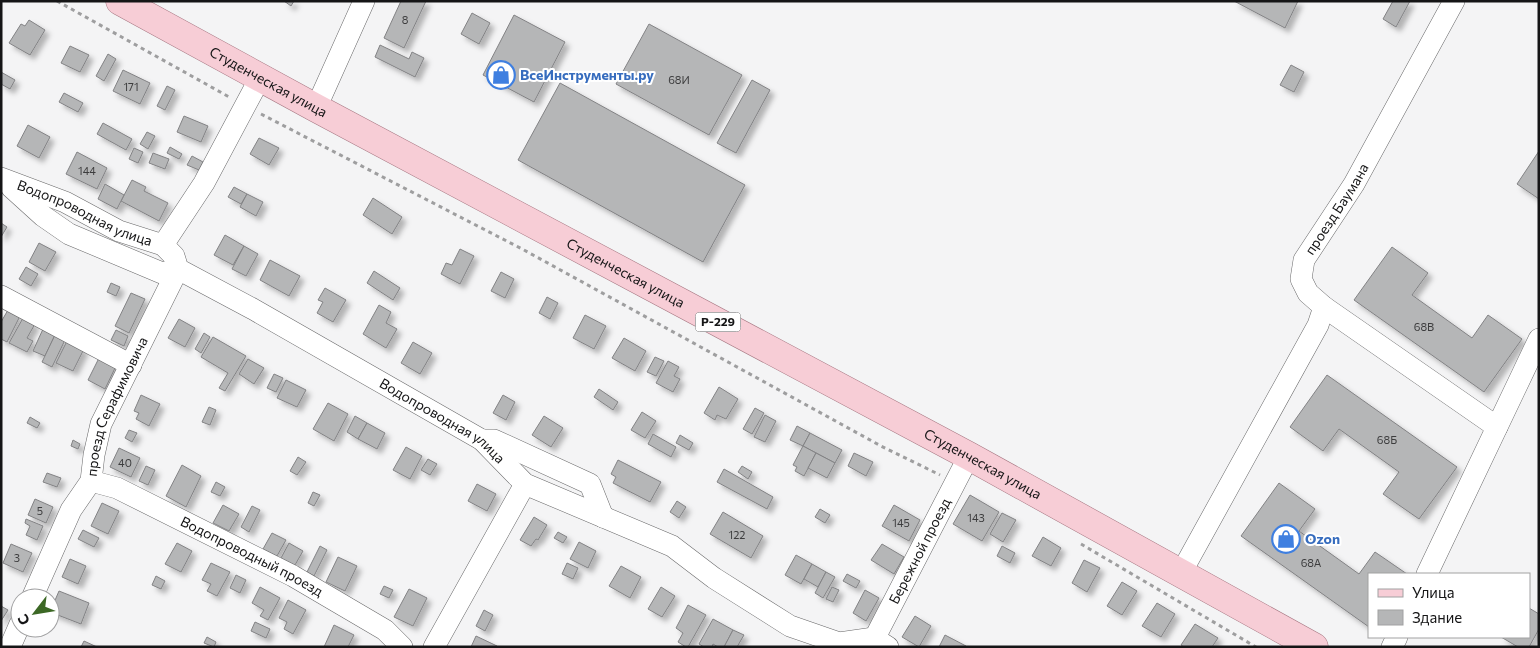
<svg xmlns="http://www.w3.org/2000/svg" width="1540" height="648" font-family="Commissioner,sans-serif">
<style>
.building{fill:#b5b6b7;stroke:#828284;filter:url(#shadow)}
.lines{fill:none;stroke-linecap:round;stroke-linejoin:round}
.minor-casing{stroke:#686869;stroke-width:22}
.major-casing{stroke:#a57681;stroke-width:29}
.path{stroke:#9e9e9f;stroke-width:3;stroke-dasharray:4 4;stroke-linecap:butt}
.minor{stroke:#fff;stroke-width:21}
.major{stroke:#f7cdd6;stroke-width:28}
.labels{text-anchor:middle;stroke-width:4;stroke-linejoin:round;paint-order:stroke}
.number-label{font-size:11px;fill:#3d3d3e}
.shield{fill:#fff;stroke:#5b5b5c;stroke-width:1}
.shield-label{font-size:12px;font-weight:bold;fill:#151516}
.shop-label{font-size:14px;font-weight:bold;fill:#366cbe;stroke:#fff;text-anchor:start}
.street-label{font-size:14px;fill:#151516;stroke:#fff}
</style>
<defs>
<filter id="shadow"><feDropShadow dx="4.5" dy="4.5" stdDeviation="2.5" flood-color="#0004"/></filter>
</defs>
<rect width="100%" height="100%" fill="#f4f4f5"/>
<g class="building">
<polygon points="284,1 294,1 291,6"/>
<polygon points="401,1 426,1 404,48 384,38"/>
<polygon points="1234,1 1298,1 1285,28"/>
<polygon points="1393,1 1410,1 1396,27 1383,19"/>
<polygon points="472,13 490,23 479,44 461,34"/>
<polygon points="514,15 565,42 534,102 483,75"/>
<polygon points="29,20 45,30 30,55 9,43 21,24 25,26"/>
<polygon points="649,24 742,75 709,135 616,84"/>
<polygon points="380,45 409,59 412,52 424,58 415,77 375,57"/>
<polygon points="70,46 89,55 80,72 61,63"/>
<polygon points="108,54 116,59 104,81 96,76"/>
<polygon points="1291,65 1304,72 1294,92 1280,85"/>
<polygon points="123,70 150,83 140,104 113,91"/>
<polygon points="1,72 15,80 10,89 1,84"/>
<polygon points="752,80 770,90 736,153 717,143"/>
<polygon points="560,83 745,185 703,262 518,160"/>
<polygon points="167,86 175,90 165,110 157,106"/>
<polygon points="64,93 83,103 78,112 59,102"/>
<polygon points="184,116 208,126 201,142 177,132"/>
<polygon points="103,123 132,139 126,150 97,134"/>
<polygon points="28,125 50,137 39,158 17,146"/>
<polygon points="147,132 155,136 148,149 140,144"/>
<polygon points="259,138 279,148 269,165 250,154"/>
<polygon points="170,147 182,154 179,159 167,153"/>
<polygon points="134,148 143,152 138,163 129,159"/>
<polygon points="1539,151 1539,199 1517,184"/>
<polygon points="77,152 107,168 97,189 66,174"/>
<polygon points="153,153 169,159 165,169 149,163"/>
<polygon points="192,156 203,162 199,170 187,165"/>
<polygon points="132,180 146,187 144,191 168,203 159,221 121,201"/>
<polygon points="105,184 124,195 117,209 98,199"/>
<polygon points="234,187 247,194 241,204 228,197"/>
<polygon points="247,194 263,202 256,216 240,207"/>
<polygon points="373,198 402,217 392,234 363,215"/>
<polygon points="1,223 7,227 1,237"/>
<polygon points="225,235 244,246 233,265 214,255"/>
<polygon points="39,243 56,252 45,271 29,262"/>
<polygon points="244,246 258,254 246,276 232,269"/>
<polygon points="1392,247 1428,273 1412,295 1472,338 1488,315 1522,339 1484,392 1354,300"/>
<polygon points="460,249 474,256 460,284 441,274 446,263 452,265"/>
<polygon points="270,260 300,276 289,296 260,280"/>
<polygon points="26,267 38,274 31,286 19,279"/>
<polygon points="374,271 400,288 393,300 367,283"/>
<polygon points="501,272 514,279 505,298 491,291"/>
<polygon points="111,283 120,287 116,296 107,292"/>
<polygon points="325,288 346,300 333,322 317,313 323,302 318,300"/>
<polygon points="131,293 145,299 129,333 115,326"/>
<polygon points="547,297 558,303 550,319 539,313"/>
<polygon points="379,305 391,312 386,323 397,329 386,348 363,334"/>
<polygon points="8,310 20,316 7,342 1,339 1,322"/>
<polygon points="585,315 606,326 594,349 573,338"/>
<polygon points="23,318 35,324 27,338 33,341 27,352 9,343"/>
<polygon points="179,319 195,328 185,347 168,338"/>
<polygon points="43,329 55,335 45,356 33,351"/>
<polygon points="116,330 128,336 124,346 111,340"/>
<polygon points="204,333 210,337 201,353 195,349"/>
<polygon points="55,335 65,340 52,367 42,362"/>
<polygon points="213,337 246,356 225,391 219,388 228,373 201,357"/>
<polygon points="624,338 646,351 635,371 612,358"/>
<polygon points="67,341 84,349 73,371 56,363"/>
<polygon points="413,342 432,353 420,374 401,363"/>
<polygon points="655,357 664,361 656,376 647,372"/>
<polygon points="99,358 116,366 105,389 88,380"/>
<polygon points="248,359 264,368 254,384 239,374"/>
<polygon points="668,361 679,367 674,376 680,379 673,392 656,383"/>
<polygon points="274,374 283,378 276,392 267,388"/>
<polygon points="1327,375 1457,467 1419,519 1383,494 1399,472 1339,429 1323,451 1290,427"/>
<polygon points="286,380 306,390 297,407 277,398"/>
<polygon points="719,387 738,399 726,419 717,415 715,420 704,413"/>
<polygon points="599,389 618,402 613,410 594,397"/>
<polygon points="141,395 160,404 149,426 136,419 139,413 134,411"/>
<polygon points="503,395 515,402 506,420 493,413"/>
<polygon points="328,403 348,414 334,441 313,429"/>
<polygon points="209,407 216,410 210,425 202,422"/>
<polygon points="755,408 764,413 752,434 743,429"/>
<polygon points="642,412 656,421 645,438 631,430"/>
<polygon points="765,415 776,421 765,442 754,437"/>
<polygon points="355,416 367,423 358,439 347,432"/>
<polygon points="544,416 563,428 551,447 532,435"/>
<polygon points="30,417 40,423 37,428 27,423"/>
<polygon points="367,423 385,433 377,449 358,439"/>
<polygon points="797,426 810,433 803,446 790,440"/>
<polygon points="129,430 137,433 132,442 125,438"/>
<polygon points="810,433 842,450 835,463 803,446"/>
<polygon points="653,434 676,447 671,457 648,444"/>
<polygon points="680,435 693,443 689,450 676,443"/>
<polygon points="73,440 80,444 78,449 71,446"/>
<polygon points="803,446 816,453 804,476 795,471 797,467 793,465"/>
<polygon points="406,447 422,456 410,479 393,470"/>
<polygon points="119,448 140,458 131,477 110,467"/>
<polygon points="816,453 835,463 827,478 808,468"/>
<polygon points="854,453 873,462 866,476 848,466"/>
<polygon points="298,457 306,462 297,475 290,471"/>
<polygon points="428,459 437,464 430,475 421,470"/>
<polygon points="618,460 661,482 650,502 613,483 616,477 611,474"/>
<polygon points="182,465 201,476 186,507 166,496"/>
<polygon points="146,466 155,470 148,485 139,481"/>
<polygon points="742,466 752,472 748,479 738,472"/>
<polygon points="724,469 773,497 767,509 717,482"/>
<polygon points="47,473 61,478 57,487 43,482"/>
<polygon points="216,482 225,487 220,496 211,492"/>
<polygon points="1279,483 1315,509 1299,531 1359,574 1375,552 1407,574 1369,574 1369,627 1241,536"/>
<polygon points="477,484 496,494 487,511 468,501"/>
<polygon points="313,492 320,495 314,506 308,503"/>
<polygon points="970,495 999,512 982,541 953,524"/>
<polygon points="35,499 53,507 46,523 28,515"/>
<polygon points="677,501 686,507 679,518 670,512"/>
<polygon points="102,503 119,511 108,534 91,526"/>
<polygon points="223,505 239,514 229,531 213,523"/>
<polygon points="894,505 920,520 909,541 882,526"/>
<polygon points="252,506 260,510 249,532 241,527"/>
<polygon points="820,509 830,515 825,523 815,517"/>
<polygon points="723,512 763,536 751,558 710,534"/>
<polygon points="1002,513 1016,520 1003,542 990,534"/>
<polygon points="534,517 547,525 538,540 536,539 531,546 520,540"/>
<polygon points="26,519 43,526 37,540 26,535 30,526 25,523"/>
<polygon points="83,530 99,538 94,547 78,539"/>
<polygon points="558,532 567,537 563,543 554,538"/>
<polygon points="272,533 286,540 277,556 263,549"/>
<polygon points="1043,537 1061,548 1051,566 1032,556"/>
<polygon points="579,542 596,551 588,568 570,559"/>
<polygon points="177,543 192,551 181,572 165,564"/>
<polygon points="289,543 303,551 295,565 281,558"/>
<polygon points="11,544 32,553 23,572 3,563"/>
<polygon points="882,544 904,557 894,574 871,560"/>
<polygon points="320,546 327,550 314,576 307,572"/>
<polygon points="1002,546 1015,553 1010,563 997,556"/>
<polygon points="796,555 812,564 801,584 785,575"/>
<polygon points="338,557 357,566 345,591 326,582"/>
<polygon points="70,559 86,566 78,584 62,577"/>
<polygon points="1084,560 1100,568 1087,592 1072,583"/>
<polygon points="211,563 230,572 217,596 207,591 211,584 202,580"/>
<polygon points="567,563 578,568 573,579 562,574"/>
<polygon points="812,564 826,572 818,587 804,579"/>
<polygon points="621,566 641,577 630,598 609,586"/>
<polygon points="826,572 835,577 823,598 815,593"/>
<polygon points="847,574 860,581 856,588 843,581"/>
<polygon points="236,575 246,580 240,593 230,588"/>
<polygon points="156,576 165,581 161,589 152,585"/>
<polygon points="1122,582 1137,591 1122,615 1107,606"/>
<polygon points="384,586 393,590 389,598 380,594"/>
<polygon points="260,587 280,598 268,620 260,616 264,610 252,603"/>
<polygon points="661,587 675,596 662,617 648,609"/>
<polygon points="832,587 839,590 833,602 826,599"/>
<polygon points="409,589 427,598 413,626 394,617"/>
<polygon points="865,590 879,598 866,621 853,613"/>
<polygon points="59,591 89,603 81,624 50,612"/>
<polygon points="288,600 306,610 293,634 284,629 287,622 279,618"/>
<polygon points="1157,603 1175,614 1161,637 1142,626"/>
<polygon points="688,605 706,615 688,647 686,647 678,642 683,633 676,628"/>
<polygon points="1,606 8,610 1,621"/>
<polygon points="1529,608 1539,614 1539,629 1529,647 1518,647 1501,637 1529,637"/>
<polygon points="484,610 493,615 485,631 476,626"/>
<polygon points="915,616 931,626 919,647 902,637"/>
<polygon points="713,619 733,630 724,647 718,647 713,644 712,647 704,647 699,644"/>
<polygon points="255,622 270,629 266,638 251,631"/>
<polygon points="1195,624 1218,638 1212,647 1184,647 1181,645"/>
<polygon points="334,625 354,635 348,647 324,647"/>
<polygon points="733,630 744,635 737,647 724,647"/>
<polygon points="945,635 966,646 966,647 939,647"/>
<polygon points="476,636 497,646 497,647 471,647"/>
<polygon points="207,637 216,642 214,647 204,643"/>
<polygon points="84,641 97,647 81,647"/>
</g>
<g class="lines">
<defs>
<g id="minor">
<polyline points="316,108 364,1"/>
<path id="s1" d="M1,178L65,202L119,231L163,245L174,256L178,269L253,309L482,440L525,484L672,546L714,578L790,626L839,643L874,638L888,647"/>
<polyline points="11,187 43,216 69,234 162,273 178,269"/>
<polyline points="163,245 204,183 260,78"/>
<polyline points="1,296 131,365"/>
<polyline points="1324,307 1497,427"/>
<polyline points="482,440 494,440 590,484 603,517"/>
<path id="s2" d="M91,481L117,488L293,576L385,630L402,647"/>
<path id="s3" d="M1181,573L1318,325L1324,307L1308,293L1301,279L1304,260L1354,184L1454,1"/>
<polyline points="1427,574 1539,339"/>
<path id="s4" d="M32,598L71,510L91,481L94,455L101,424L178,269"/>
<polyline points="10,647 20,624"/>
<polyline points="434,647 525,484"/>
<path id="s5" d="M870,647L969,456"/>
<polyline points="1392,647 1397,637"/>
</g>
<g id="major">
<path id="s6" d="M120,1L316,108L969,456L1314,647"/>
</g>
</defs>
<use href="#minor" class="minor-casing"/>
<use href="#major" class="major-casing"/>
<g class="path">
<polyline points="57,1 231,98"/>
<polyline points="261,114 524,250 881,446 940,475"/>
<polyline points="1081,544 1256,647"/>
</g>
<use href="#minor" class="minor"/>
<use href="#major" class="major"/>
</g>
<defs>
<symbol id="shop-ring" viewBox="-11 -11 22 22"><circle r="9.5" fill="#fff" stroke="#3f7fe0" stroke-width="1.5"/><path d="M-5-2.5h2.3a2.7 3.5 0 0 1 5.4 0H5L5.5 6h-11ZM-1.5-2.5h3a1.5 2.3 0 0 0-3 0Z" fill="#3f7fe0"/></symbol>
</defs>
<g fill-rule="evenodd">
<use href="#shop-ring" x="485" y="59" width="32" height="32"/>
<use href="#shop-ring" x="1270" y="523" width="32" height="32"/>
</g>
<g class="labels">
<g class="number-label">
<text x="405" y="24">8</text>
<text x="679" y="84">68И</text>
<text x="131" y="91">171</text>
<text x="87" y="175">144</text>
<text x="1424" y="331">68В</text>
<text x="1387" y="444">68Б</text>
<text x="125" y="467">40</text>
<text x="40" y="515">5</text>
<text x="976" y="522">143</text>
<text x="901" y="527">145</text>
<text x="737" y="539">122</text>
<text x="17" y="562">3</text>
<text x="1311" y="567">68А</text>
</g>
<rect class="shield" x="695.5" y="312.5" width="45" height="19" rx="4"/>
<g class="shield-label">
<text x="718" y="326">Р-229</text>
</g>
<g class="shop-label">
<text x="520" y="80">ВсеИнструменты.ру</text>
<text x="1305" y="544">Ozon</text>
</g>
<g class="street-label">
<text dy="5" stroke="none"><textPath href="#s6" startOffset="169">Студенческая улица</textPath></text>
<text dy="5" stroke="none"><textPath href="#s3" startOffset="419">проезд Баумана</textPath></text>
<text dy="5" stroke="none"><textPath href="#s1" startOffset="91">Водопроводная улица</textPath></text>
<text dy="5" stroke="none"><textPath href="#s6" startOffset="574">Студенческая улица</textPath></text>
<text dy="5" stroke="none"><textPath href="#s4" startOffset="211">проезд Серафимовича</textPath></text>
<text dy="5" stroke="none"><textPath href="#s1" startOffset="510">Водопроводная улица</textPath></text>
<text dy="5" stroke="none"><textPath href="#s6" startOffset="979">Студенческая улица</textPath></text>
<text dy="5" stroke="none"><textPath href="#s5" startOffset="108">Бережной проезд</textPath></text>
<text dy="5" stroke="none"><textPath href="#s2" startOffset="178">Водопроводный проезд</textPath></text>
</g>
</g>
<rect width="1540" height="648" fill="none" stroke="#151516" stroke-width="5"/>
<rect x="1368" y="573" width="162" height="65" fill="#ffffff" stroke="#a1a1a2"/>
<rect x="1378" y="589" width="25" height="8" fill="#f7cdd6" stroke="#a1a1a2"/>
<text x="1412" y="598" font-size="15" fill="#151516">Улица</text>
<rect x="1378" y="610" width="25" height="15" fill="#b5b6b7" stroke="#a1a1a2"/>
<text x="1412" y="623" font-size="15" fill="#151516">Здание</text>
<g transform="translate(35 613) rotate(239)"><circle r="24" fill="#ffffff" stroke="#a1a1a2"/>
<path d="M0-4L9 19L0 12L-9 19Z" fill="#3c6825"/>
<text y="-8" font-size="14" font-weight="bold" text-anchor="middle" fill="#151516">С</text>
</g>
</svg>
